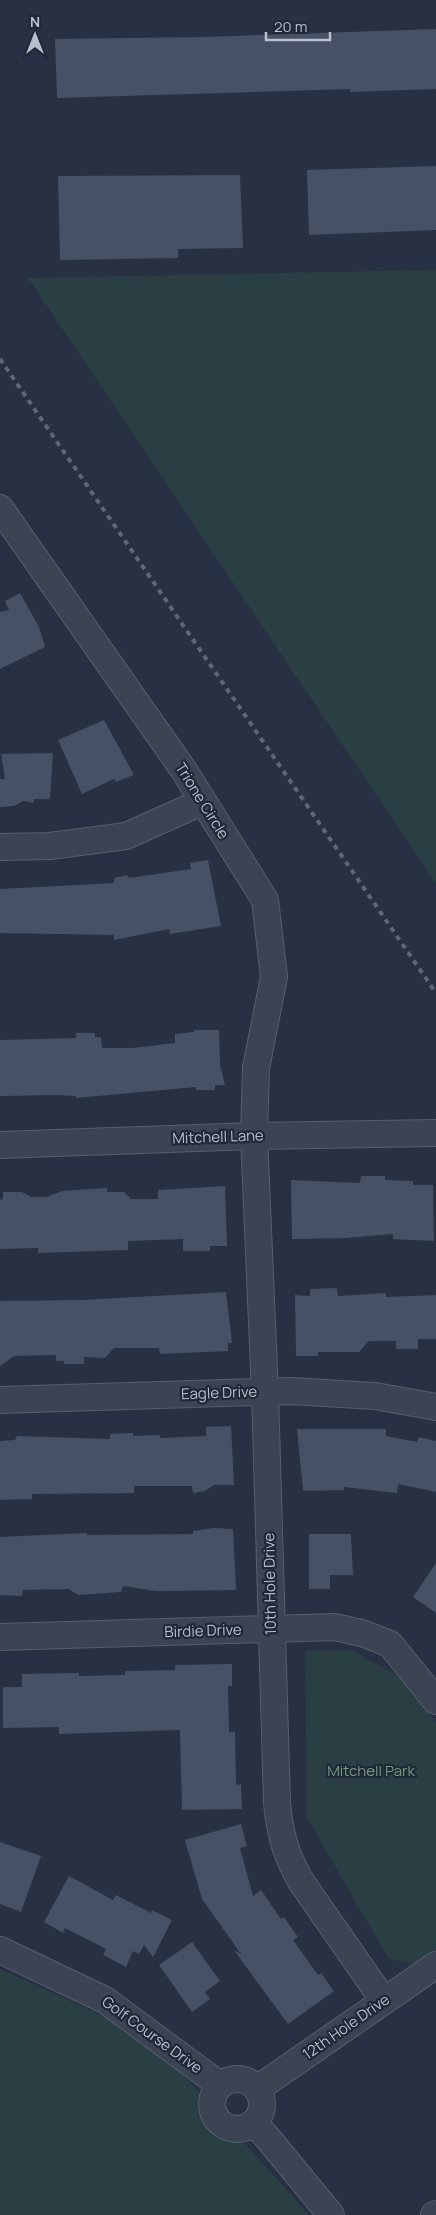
<svg xmlns="http://www.w3.org/2000/svg" width="436" height="2215" font-family="Manrope,sans-serif">
<style>
.green{fill:#293f44}
.building{fill:#465165}
.lines{fill:none;stroke-linecap:round;stroke-linejoin:round}
.minor-casing{stroke:#575f6d;stroke-width:28}
.minor{stroke:#3c4453;stroke-width:26}
.rail{stroke:#5e677a;stroke-width:4;stroke-dasharray:5 5;stroke-linecap:butt}
.labels{text-anchor:middle;stroke-width:4.5;stroke-linejoin:round;paint-order:stroke}
.street-label{font-size:15px;fill:#b9bfcc;stroke:#202838}
.park-label{font-size:15px;fill:#709d7e;stroke:#202838}
</style>
<rect width="100%" height="100%" fill="#273143"/>
<g class="green">
<polygon points="436,270 436,884 28,278"/>
<polygon points="352,1650 406,1681 436,1723 436,1950 416,1964 389,1959 307,1818 305,1651"/>
<polygon points="0,1969 110,2019 173,2063 309,2215 0,2215"/>
</g>
<g class="building">
<polygon points="436,29 436,89 350,92 350,89 57,98 55,39 202,37"/>
<polygon points="436,166 436,230 309,235 307,170"/>
<polygon points="240,175 243,248 178,249 178,258 60,260 58,176"/>
<polygon points="20,593 39,627 45,647 0,669 0,612 9,610 5,601"/>
<polygon points="104,720 134,775 116,782 114,779 82,794 58,740"/>
<polygon points="53,753 50,799 34,799 34,803 23,801 14,806 0,807 0,779 5,779 1,754"/>
<polygon points="208,860 221,926 170,934 169,929 114,940 114,935 0,933 0,889 114,883 114,878 127,875 129,878 191,869 190,863"/>
<polygon points="194,1030 219,1030 220,1065 225,1085 215,1085 215,1090 196,1090 196,1087 76,1098 76,1096 58,1095 0,1096 0,1040 76,1038 76,1033 95,1033 95,1037 101,1037 102,1048 132,1048 175,1043 175,1034 194,1032"/>
<polygon points="361,1176 385,1176 385,1180 413,1181 413,1185 433,1185 434,1241 393,1239 393,1234 345,1238 292,1239 291,1180 360,1183"/>
<polygon points="225,1186 227,1246 210,1246 210,1251 183,1251 183,1239 128,1241 128,1250 38,1253 38,1248 0,1249 0,1200 3,1199 3,1192 22,1192 31,1197 47,1197 62,1191 107,1188 107,1192 124,1192 131,1199 158,1199 158,1190"/>
<polygon points="337,1288 338,1296 386,1293 386,1297 436,1295 436,1339 418,1339 418,1349 396,1349 396,1341 369,1341 359,1352 318,1352 318,1356 296,1356 295,1295 310,1296 310,1289"/>
<polygon points="226,1292 232,1343 228,1343 228,1351 160,1354 159,1348 114,1348 105,1358 84,1357 84,1364 64,1364 64,1361 56,1361 56,1355 14,1356 0,1366 0,1301 83,1300"/>
<polygon points="231,1426 234,1485 214,1485 205,1491 193,1493 192,1486 134,1486 134,1493 32,1494 32,1499 0,1500 0,1441 15,1440 17,1436 110,1439 110,1434 133,1433 133,1436 160,1435 160,1438 206,1436 206,1427"/>
<polygon points="297,1429 386,1429 386,1436 417,1442 419,1437 436,1441 436,1492 398,1484 397,1493 344,1487 344,1490 303,1491"/>
<polygon points="213,1528 233,1529 236,1590 156,1591 123,1586 121,1592 78,1595 69,1589 23,1590 22,1596 0,1595 0,1537 87,1533 87,1535 193,1534 193,1531"/>
<polygon points="309,1534 351,1534 353,1575 330,1575 330,1589 309,1589"/>
<polygon points="436,1563 436,1613 413,1597"/>
<polygon points="232,1664 232,1686 228,1686 229,1732 235,1732 236,1785 241,1784 242,1809 182,1810 180,1730 59,1734 59,1727 3,1728 3,1687 22,1687 22,1674 79,1673 79,1676 125,1675 125,1671 175,1670 175,1665"/>
<polygon points="241,1824 247,1846 240,1848 253,1896 261,1890 281,1919 284,1917 298,1937 293,1940 318,1975 321,1973 334,1991 288,2024 234,1950 241,1954 202,1899 185,1840"/>
<polygon points="0,1842 41,1856 21,1912 0,1904"/>
<polygon points="69,1876 113,1900 116,1895 151,1913 152,1910 172,1920 153,1957 144,1945 139,1954 133,1951 126,1967 103,1955 106,1949 65,1928 63,1933 44,1922"/>
<polygon points="192,1942 220,1981 205,1992 210,1999 192,2012 159,1965"/>
</g>
<g class="lines">
<defs>
<g id="minor">
<path d="M0,508L183,769L265,900L274,977L256,1068L254,1136L265,1392L277,1803C280,1834 285,1852 300,1880L384,2001"/>
<polyline points="0,847 50,846 126,836 202,802"/>
<polyline points="0,1145 254,1136 436,1133"/>
<polyline points="0,1400 291,1391 375,1396 436,1407"/>
<polyline points="0,1637 334,1627 362,1633 390,1644 436,1701"/>
<polyline points="0,1950 105,2000 220,2085"/>
<circle cx="237" cy="2104" r="25"/>
<polyline points="257,2089 436,1965"/>
<polyline points="253,2123 266,2136 331,2215"/>
<polyline points="434,2215 436,2214"/>
</g>
</defs>
<use href="#minor" class="minor-casing"/>
<use href="#minor" class="minor"/>
<polyline class="rail" points="0,359 436,993"/>
</g>
<g class="labels">
<g class="street-label">
<text transform="translate(202 801) rotate(58)" y="5">Trione Circle</text>
<text transform="translate(218 1137) rotate(-2)" y="5">Mitchell Lane</text>
<text transform="translate(219 1393) rotate(-2)" y="5">Eagle Drive</text>
<text transform="translate(270 1584) rotate(-91)" y="5">10th Hole Drive</text>
<text transform="translate(203 1631) rotate(-2)" y="5">Birdie Drive</text>
<text transform="translate(346 2027) rotate(-35)" y="5">12th Hole Drive</text>
<text transform="translate(152 2035) rotate(36)" y="5">Golf Course Drive</text>
</g>
<g class="park-label">
<text x="371" y="1776">Mitchell Park</text>
</g>
</g>
<g transform="translate(35 35)" stroke="#202838" stroke-width="4" paint-order="stroke">
<path d="M0-4L9 19L0 12L-9 19Z" fill="#b9bfcc"/>
<text y="-8" font-size="14" font-weight="bold" text-anchor="middle" fill="#b9bfcc">N</text>
</g>
<path d="M266 32v8h64v-8" fill="none" stroke="#b9bfcc" stroke-width="2.5"/>
<text x="274" y="32" font-size="15" fill="#b9bfcc" stroke="#202838" stroke-width="4" paint-order="stroke">20 m</text>
</svg>
